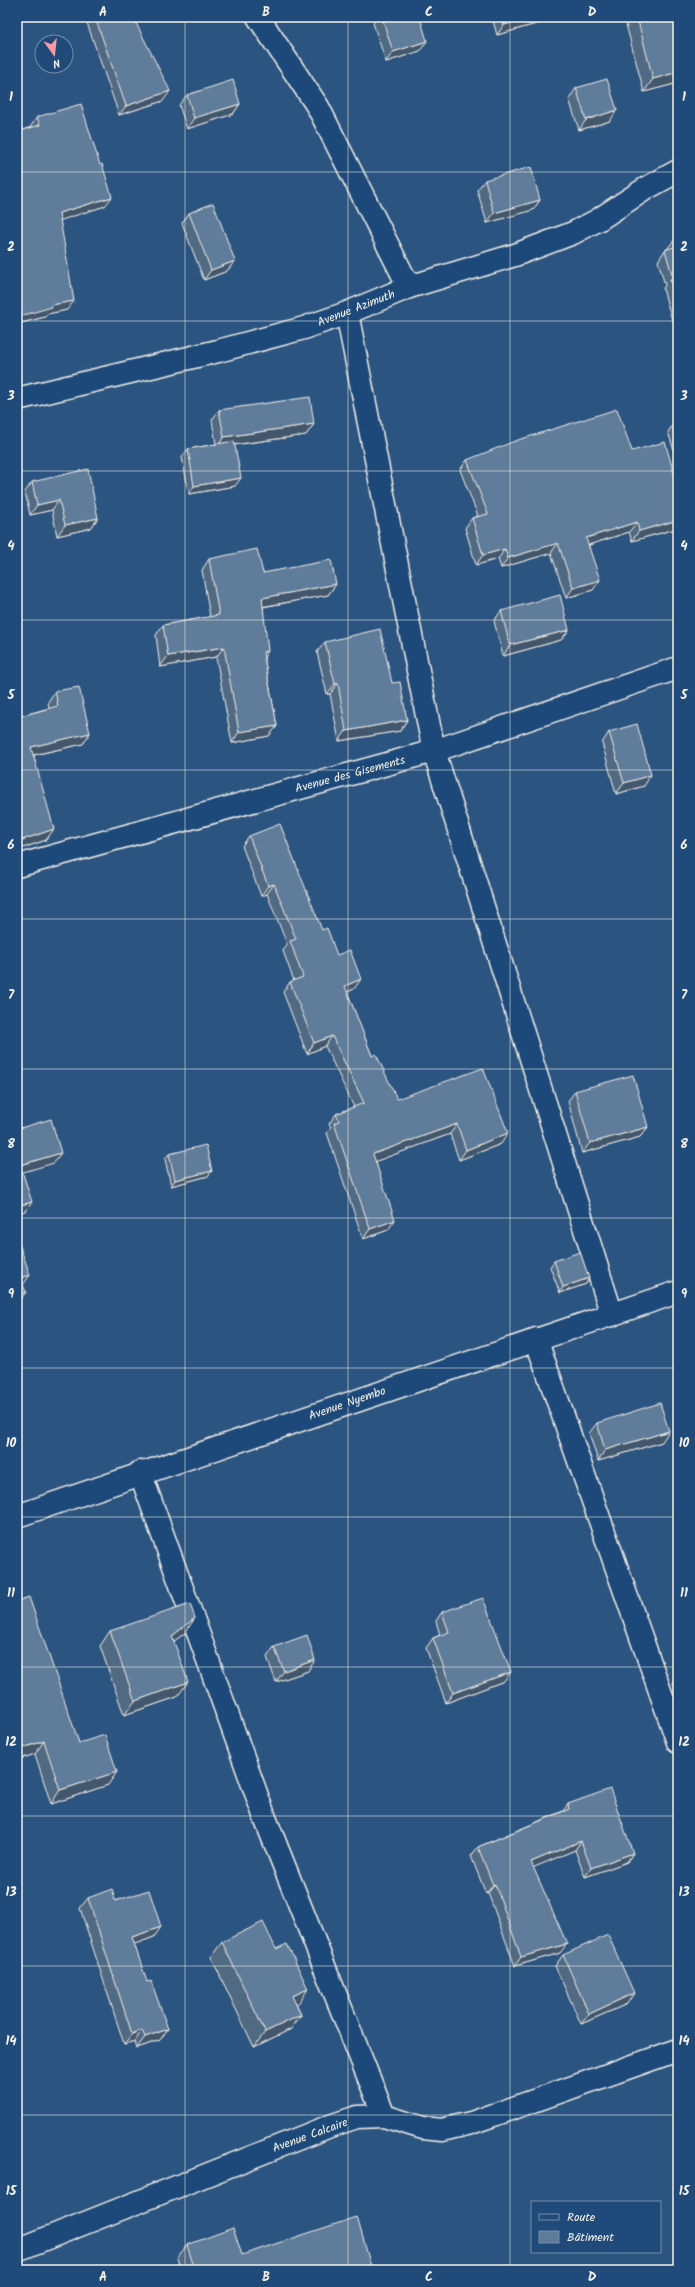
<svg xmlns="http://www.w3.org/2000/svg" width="695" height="2287" font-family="Kalam,sans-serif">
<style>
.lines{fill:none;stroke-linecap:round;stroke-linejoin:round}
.minor-casing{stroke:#f4f1e8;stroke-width:25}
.minor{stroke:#1f4a7a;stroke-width:22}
.wall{fill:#516a84;stroke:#f4f1e8}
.shaded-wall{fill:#42566c;stroke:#f4f1e8}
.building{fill:#5e7b9a;stroke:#f4f1e8}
.grid{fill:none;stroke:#f4f1e8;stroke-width:1;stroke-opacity:0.55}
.labels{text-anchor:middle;stroke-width:3;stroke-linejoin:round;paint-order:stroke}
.street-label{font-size:12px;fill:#f4f1e8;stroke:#1f4a7a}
.neatline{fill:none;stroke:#f4f1e8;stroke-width:1.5}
.grid-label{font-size:13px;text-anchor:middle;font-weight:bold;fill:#f4f1e8}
</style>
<rect width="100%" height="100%" fill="#2c5481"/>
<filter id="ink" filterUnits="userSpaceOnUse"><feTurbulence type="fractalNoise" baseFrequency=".025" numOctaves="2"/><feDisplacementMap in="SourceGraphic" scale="8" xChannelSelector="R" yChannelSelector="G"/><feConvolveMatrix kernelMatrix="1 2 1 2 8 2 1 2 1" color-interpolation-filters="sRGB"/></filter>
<g filter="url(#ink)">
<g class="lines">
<defs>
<g id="minor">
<polyline points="258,17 318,107 409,287"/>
<polyline points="347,313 434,751 612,1315"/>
<polyline points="17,399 218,351 304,328 347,313 409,287 515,255 573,233 598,220 645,189 678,171"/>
<polyline points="17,866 434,751 678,668"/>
<polyline points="536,1339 678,1742"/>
<polyline points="140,1472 265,1818 384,2116"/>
<polyline points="17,1516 678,1292"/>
<polyline points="17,2250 330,2126 357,2117 384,2116 423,2128 442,2130 471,2123 678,2050"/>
</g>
</defs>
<use href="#minor" class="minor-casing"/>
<use href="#minor" class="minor"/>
</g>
<g class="wall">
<polygon points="85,17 133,17 163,101 119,115"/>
<polygon points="378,17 420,17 420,51 386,62 373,23"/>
<polygon points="492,17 547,17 543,22 497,35"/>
<polygon points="624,17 678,17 678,83 644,92"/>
<polygon points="576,88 610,121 579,130 569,99"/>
<polygon points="187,95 240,104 233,114 187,129 179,105"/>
<polygon points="37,117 105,206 60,220 67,310 47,314 45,317 17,324 17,135 20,131 31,127 31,126"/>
<polygon points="485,180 540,200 533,210 487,223 477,190"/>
<polygon points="189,213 235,261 227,271 204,280 182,223"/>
<polygon points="678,238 678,318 672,320 663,289 665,285 658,261 665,250 667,249 675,239"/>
<polygon points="219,410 314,424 306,435 234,445 235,486 189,494 182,457 188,449 216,444 212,420"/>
<polygon points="678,424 678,463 668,432 672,426"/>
<polygon points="632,451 675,529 632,541 629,532 589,545 593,590 566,598 551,553 501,568 498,559 476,565 465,528 472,518 478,516 460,470 467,460"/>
<polygon points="32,482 98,518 91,528 57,536 52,510 30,515 25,492"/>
<polygon points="209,559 263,573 336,584 328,595 263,607 264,657 277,726 269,736 232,743 216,657 160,667 156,635 163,625 210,617 202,570"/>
<polygon points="501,611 569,630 561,640 503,656 494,621"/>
<polygon points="325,642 407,720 400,731 339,741 330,694 327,694 317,652"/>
<polygon points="55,691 90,733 83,744 34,755 46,840 17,850 17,717 49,708 48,702"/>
<polygon points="609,732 644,786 616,794 602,743"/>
<polygon points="249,836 322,930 337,955 354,989 347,992 372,1056 397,1099 501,1144 459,1160 450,1134 376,1161 388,1230 363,1239 327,1133 331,1127 329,1124 336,1114 354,1107 325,1046 307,1054 283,992 290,982 294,981 283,951 287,944 267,894 261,896 242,846"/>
<polygon points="575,1091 648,1127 640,1137 582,1153 568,1101"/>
<polygon points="169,1154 208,1176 171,1186 165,1159"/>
<polygon points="554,1261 589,1278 586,1284 560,1293 550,1267"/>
<polygon points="597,1423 662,1442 598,1461 589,1433"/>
<polygon points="17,1601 79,1743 108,1785 51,1804 35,1754 17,1760"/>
<polygon points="442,1612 504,1681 446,1703 426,1648 433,1638 440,1635 436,1621"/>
<polygon points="110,1631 185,1633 174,1641 177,1697 124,1715 100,1646"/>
<polygon points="274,1647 308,1671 276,1682 267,1657"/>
<polygon points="678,1675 678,1699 673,1683"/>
<polygon points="568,1804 633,1853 627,1862 585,1877 575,1850 533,1867 560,1953 515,1966 488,1893 486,1894 471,1856 478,1847 563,1811"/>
<polygon points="88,1898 115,1901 154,1937 134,1944 160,2040 137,2048 135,2041 124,2044 80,1908"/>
<polygon points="222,1942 298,2004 296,2004 301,2015 291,2029 254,2047 211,1957"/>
<polygon points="563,1955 627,2004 581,2024 555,1966"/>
<polygon points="187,2245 242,2255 372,2270 181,2270 177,2258"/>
</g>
<g class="shaded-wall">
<polygon points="531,17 547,17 543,22 497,35 504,25"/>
<polygon points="427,41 420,51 386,62 393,52"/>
<polygon points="678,72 678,83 644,92 653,79"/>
<polygon points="170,91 163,101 119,115 126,106"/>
<polygon points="240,104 233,114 187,129 194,118"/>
<polygon points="617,110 610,121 579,130 586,120"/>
<polygon points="112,197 105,206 52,223 59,213"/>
<polygon points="540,200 533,210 487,223 494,213"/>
<polygon points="235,261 227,271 204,280 211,270"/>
<polygon points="74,301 67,310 47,314 45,317 17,324 17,317 51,305"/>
<polygon points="678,311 678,318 672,320"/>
<polygon points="314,424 306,435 217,447 224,437"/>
<polygon points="241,478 235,486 189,494 194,486"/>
<polygon points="59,500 52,510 30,515 37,505"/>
<polygon points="98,518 91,528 57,536 65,525"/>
<polygon points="678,520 678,525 675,529 632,541 639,531"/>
<polygon points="637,522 629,532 579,548 586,538"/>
<polygon points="558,543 551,553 501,568 508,558"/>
<polygon points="505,549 498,559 476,565 483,555"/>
<polygon points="600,580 593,590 566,598 573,588"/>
<polygon points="336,584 328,595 255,608 262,598"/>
<polygon points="569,630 561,640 503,656 510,645"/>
<polygon points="224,647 216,657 160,667 168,656"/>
<polygon points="268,651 261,662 263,652"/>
<polygon points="338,683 330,694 327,694 335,684"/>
<polygon points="407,720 400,731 339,741 346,731"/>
<polygon points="277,726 269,736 232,743 239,732"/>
<polygon points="90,733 83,744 24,757 31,747"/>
<polygon points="651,775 644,786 616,794 624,783"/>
<polygon points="54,829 46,840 17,850 17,848 22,840"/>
<polygon points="274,884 267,894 261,896 268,886"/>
<polygon points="361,979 354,989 338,996 345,986"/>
<polygon points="332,1036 325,1046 307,1054 314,1043"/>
<polygon points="457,1124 450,1134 366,1165 373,1154"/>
<polygon points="648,1127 640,1137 582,1153 590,1143"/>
<polygon points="508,1133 501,1144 459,1160 466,1150"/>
<polygon points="61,1153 54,1163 17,1174 20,1165"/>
<polygon points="212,1171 208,1176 171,1186 175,1180"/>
<polygon points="32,1202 25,1211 17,1214 17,1206"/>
<polygon points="395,1220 388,1230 363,1239 370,1229"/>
<polygon points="30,1275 23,1285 20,1278"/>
<polygon points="589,1278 586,1284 560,1293 563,1287"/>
<polygon points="26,1292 18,1303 17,1303 17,1295"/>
<polygon points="669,1431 662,1442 598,1461 605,1450"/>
<polygon points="195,1618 185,1633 161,1651 172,1636"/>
<polygon points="315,1660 308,1671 276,1682 284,1671"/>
<polygon points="511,1672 504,1681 446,1703 453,1693"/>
<polygon points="188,1682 177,1697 124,1715 135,1701"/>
<polygon points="44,1741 35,1754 17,1760 17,1756 23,1748"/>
<polygon points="117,1772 108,1785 51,1804 60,1790"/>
<polygon points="581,1841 575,1850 525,1871 531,1862"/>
<polygon points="633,1853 627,1862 585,1877 591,1868"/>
<polygon points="495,1884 488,1893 486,1894 493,1885"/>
<polygon points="161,1927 154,1937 124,1948 132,1937"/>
<polygon points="567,1944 560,1953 515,1966 521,1957"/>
<polygon points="308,1989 298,2004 282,2011 292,1996"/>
<polygon points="634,1993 627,2004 581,2024 589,2014"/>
<polygon points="301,2015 291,2029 254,2047 265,2032"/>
<polygon points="168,2029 160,2040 137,2048 145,2037"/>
<polygon points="142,2030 135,2041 124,2044 132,2034"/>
</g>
<g class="building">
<polygon points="95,17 133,17 170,91 126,106"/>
<polygon points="382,17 420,17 427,41 393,52"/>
<polygon points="502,17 531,17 504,25"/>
<polygon points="637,17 678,17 678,72 653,79"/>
<polygon points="607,79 617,110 586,120 576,88"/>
<polygon points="233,80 240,104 194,118 187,95"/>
<polygon points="81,104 100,165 102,164 112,197 59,213 74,301 51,305 52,307 17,317 17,140 22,138 20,131 40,125 37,117"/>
<polygon points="531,167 540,200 494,213 485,180"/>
<polygon points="213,203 235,261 211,270 189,213"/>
<polygon points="678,238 678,305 670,279 673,278 665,250 677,246 675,239"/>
<polygon points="310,397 314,424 224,437 219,410"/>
<polygon points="617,409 632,451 665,442 678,487 678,520 639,531 637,522 586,538 600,580 573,588 558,543 508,558 505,549 483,555 472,518 488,514 467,460 515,441"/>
<polygon points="678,424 678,445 672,426"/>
<polygon points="234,441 241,478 194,486 188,449"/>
<polygon points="88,469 98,518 65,525 59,500 37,505 32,482"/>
<polygon points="257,549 263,573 331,560 336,584 262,598 268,651 263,652 277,726 239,732 224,647 168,656 163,625 219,615 209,559"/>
<polygon points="560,595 569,630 510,645 501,611"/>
<polygon points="380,629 392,683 400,682 407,720 346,731 338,683 335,684 325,642"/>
<polygon points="79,687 90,733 31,747 54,829 22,840 17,825 17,717 58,706 55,691"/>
<polygon points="637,724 651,775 624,783 609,732"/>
<polygon points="280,824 322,930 327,928 337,955 350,950 361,979 345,986 372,1056 376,1054 397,1099 483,1068 508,1133 466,1150 457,1124 373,1154 395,1220 370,1229 334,1123 339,1121 336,1114 364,1103 332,1036 314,1043 290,982 303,977 290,941 296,939 274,884 268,886 249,836"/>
<polygon points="633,1075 648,1127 590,1143 575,1091"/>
<polygon points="51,1119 61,1153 20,1165 32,1202 17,1206 17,1129"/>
<polygon points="206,1145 212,1171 175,1180 169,1154"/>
<polygon points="17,1238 30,1275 20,1278 26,1292 17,1295"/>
<polygon points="580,1252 589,1278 563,1287 554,1261"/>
<polygon points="660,1403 669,1431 605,1450 597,1423"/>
<polygon points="29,1597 79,1743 105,1735 117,1772 60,1790 44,1741 23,1748 17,1731 17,1642 19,1642 17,1637 17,1601"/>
<polygon points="483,1598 511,1672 453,1693 433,1638 449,1632 442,1612"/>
<polygon points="190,1604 195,1618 172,1636 188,1682 135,1701 110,1631"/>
<polygon points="307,1635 315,1660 284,1671 274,1647"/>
<polygon points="610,1789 633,1853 591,1868 581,1841 531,1862 567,1944 521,1957 495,1884 493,1885 478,1847 569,1809 568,1804"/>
<polygon points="112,1889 115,1901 149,1890 161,1927 132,1937 147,1982 151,1981 168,2029 145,2037 142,2030 132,2034 88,1898"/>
<polygon points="263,1922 276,1949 287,1944 308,1989 292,1996 301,2015 265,2032 222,1942"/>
<polygon points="608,1935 634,1993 589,2014 563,1955"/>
<polygon points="357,2217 372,2270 195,2270 187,2245 233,2228 242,2255"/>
</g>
</g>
<path class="grid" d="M185,17V2270M348,17V2270M510,17V2270M17,172H678M17,321H678M17,471H678M17,620H678M17,770H678M17,919H678M17,1069H678M17,1218H678M17,1368H678M17,1517H678M17,1667H678M17,1816H678M17,1966H678M17,2115H678"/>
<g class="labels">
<g class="street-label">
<text transform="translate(356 308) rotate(-21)" y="4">Avenue Azimuth</text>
<text transform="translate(350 774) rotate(-15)" y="4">Avenue des Gisements</text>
<text transform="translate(347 1403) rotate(-19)" y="4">Avenue Nyembo</text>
<text transform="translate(310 2135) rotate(-20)" y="4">Avenue Calcaire</text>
</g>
</g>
<rect width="695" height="2287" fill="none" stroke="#1f4a7a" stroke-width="44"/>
<rect x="531" y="2201" width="130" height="52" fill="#1f4a7a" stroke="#748da6"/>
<rect x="539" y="2214" width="20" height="6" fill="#1f4a7a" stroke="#748da6"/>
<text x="567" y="2221" font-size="12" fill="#f4f1e8">Route</text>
<rect x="539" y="2231" width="20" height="12" fill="#5e7b9a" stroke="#748da6"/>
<text x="567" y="2241" font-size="12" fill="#f4f1e8">Bâtiment</text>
<g transform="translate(54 54) rotate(165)"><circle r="19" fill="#1f4a7a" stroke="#748da6"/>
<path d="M0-3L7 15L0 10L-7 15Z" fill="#ff9aa2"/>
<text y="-6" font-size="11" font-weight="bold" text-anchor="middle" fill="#f4f1e8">N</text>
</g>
<rect x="22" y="22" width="651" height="2243" class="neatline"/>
<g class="grid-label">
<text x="103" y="16">A</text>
<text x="266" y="16">B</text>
<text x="429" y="16">C</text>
<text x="592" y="16">D</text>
<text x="11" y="101">1</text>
<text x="684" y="101">1</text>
<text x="11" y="251">2</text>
<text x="684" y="251">2</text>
<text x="11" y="400">3</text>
<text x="684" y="400">3</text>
<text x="11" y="550">4</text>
<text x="684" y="550">4</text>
<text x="11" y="699">5</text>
<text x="684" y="699">5</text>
<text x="11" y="849">6</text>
<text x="684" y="849">6</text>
<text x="11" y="999">7</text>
<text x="684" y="999">7</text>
<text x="11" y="1148">8</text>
<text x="684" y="1148">8</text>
<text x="11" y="1298">9</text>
<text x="684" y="1298">9</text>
<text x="11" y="1447">10</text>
<text x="684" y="1447">10</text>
<text x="11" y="1597">11</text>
<text x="684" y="1597">11</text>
<text x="11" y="1746">12</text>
<text x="684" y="1746">12</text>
<text x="11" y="1896">13</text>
<text x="684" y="1896">13</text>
<text x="11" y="2045">14</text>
<text x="684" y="2045">14</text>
<text x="11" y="2195">15</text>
<text x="684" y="2195">15</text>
<text x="103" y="2281">A</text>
<text x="266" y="2281">B</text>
<text x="429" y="2281">C</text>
<text x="592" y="2281">D</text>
</g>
</svg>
